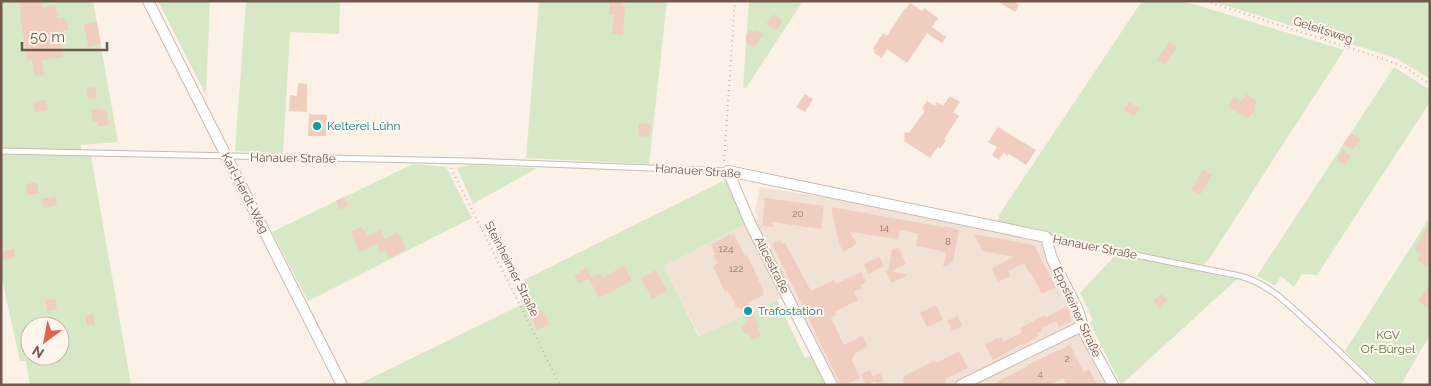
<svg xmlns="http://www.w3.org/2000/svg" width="1431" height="386" font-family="Raleway,sans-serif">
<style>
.residential{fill:#f2e2d5}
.green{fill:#d7e8c6;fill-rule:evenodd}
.building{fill:#efcec0}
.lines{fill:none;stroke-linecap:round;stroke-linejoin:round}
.lane-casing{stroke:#cdb8ad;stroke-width:7}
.street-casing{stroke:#cdb8ad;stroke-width:12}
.path{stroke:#d4b1a3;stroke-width:2;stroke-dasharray:1 4;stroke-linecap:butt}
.lane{stroke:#fff;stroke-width:5}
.street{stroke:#fff;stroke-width:10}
.culture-dot{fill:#0f9aa8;stroke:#fef6ed;stroke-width:2}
.labels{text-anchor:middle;stroke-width:4;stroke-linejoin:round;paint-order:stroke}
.number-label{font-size:10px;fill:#927569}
.street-label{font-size:12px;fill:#73574c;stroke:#fef6ed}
.culture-label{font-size:12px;fill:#0d838f;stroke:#fef6ed;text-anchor:start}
.park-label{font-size:12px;fill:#597845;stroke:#fef6ed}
</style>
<rect width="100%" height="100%" fill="#fbf1e7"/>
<polygon class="residential" points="760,187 877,206 1038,237 1076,313 1075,324 1106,385 837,385 791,293 700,337 664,266 758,218 755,212"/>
<g class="green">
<polygon points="1,1 93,1 118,142 81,145 81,151 1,148"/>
<polygon points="158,1 210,1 206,95"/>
<polygon points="246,1 340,1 339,34 290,32 283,153 235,151"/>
<polygon points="539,1 667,1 649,164 526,158"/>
<polygon points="749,1 803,1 746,88 743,87"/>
<polygon points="1142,1 1183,1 1344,50 1209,259 1197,271 1237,279 1121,385 1090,323 1093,320 1080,293 1120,250 998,223 999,215"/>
<polygon points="1211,1 1430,1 1430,79 1397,59 1377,52"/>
<polygon points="1394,67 1430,90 1430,102 1317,275 1302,274 1294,287 1281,276 1275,286 1257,276"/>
<path d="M1,154L91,156L131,385H30L26,361H20L1,275ZM30,326H60V356H30Z"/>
<polygon points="413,164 446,167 472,218 308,301 272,232"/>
<polygon points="470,165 537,168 473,204 457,168"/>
<polygon points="725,180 746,224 664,266 699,337 777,300 805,358 812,355 827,385 357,385 523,304 519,295 521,288 526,286 524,280"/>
<polygon points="1430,217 1430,336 1420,351 1401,385 1380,385 1345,351"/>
</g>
<g class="building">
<polygon points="19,1 41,1 43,8 55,5 58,18 64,17 65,21 67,21 69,30 59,32 63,57 42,60 44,75 35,77 32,60 28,61 20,17 21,17"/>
<polygon points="610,1 623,1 623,6 625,6 623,35 612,34 614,15 609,15"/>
<polygon points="997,1 1013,1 1019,5 1015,12"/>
<polygon points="910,3 922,11 924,8 938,18 932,27 946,37 942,43 927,33 907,63 887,49 882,58 874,53 875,50 873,49 883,33 887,36 905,8 906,9"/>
<polygon points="773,14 783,21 776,30 766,24"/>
<polygon points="97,22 101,44 88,47 84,24"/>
<polygon points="750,30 754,32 755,30 763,34 754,48 746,43 746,35"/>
<polygon points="1169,42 1177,47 1165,65 1157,60"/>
<polygon points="298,83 307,84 307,112 289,111 290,95 297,96"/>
<polygon points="95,87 97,98 88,99 86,88"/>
<polygon points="805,94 813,99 805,112 796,107"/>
<polygon points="1247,94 1257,102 1254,106 1256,108 1248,119 1228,107 1234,97 1241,101"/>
<polygon points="950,96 960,102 953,112 959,116 944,139 946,140 940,149 938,147 930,158 904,141 905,132 909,133 925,111 922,109 927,101 935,106 937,102 943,106"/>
<polygon points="46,100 48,110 35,112 33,102"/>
<polygon points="1129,102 1139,108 1134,116 1124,110"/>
<polygon points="100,108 100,110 106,109 109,125 98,126 98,121 93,122 91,110"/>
<polygon points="309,114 327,115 326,136 308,136"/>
<polygon points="639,123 651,124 649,137 638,136"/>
<polygon points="998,127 1036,150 1026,165 1009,154 1007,156 1004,153 999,160 992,155 997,147 988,142"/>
<polygon points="1351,133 1360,139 1353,150 1343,144"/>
<polygon points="1343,150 1351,156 1345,165 1337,159"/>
<polygon points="1203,169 1212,175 1200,195 1191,190"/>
<polygon points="37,182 39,193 28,195 26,184"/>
<polygon points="56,196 57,205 44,208 42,199"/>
<polygon points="344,197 348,206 340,210 336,201"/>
<polygon points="765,198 824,206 821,229 772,222 774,227 762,226"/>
<polygon points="831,207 943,227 946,226 954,228 959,230 953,262 943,267 946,253 938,251 939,250 916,246 918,234 900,230 898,239 850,232 857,244 843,252 839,243"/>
<polygon points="1430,223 1430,267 1417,261 1421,254 1414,249"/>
<polygon points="361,226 367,236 380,230 385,239 398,232 406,249 389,258 386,250 381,253 376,244 360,252 352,236 353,235 351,232"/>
<polygon points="730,234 731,236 734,234 745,256 747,255 764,292 763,292 764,295 748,303 753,311 751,311 759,326 757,327 761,335 751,340 748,333 745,335 741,327 748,323 739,307 737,309 731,296 730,296 727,291 725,292 713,266 718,263 713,255 715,254 711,245"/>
<polygon points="974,234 1034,245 1056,287 1042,294 1030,272 1029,273 1024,263 1008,271 1010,276 998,282 992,268 1014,257 983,251"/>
<polygon points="780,240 782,244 785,243 811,291 834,280 836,284 861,272 866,282 860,285 862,288 854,292 858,300 835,312 836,315 831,318 844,345 862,336 868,346 855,353 852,360 860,378 845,385 841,385 772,244"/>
<polygon points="898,247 906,264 892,271 908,275 891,283 885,270 888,271 892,250"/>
<polygon points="14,249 15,258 2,260 1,251"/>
<polygon points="879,257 884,266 868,274 864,264"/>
<polygon points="624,266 632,281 599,298 589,279 578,284 574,276 586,268 591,277 600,274 602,278"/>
<polygon points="656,270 667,291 652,299 641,278"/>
<polygon points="1430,284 1430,310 1418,301"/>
<polygon points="1161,294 1167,300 1160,308 1153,301"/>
<polygon points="55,299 57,309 47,312 45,300"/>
<polygon points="936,305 943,319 927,327 920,313"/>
<polygon points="1068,306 1072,313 1069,315 1072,321 1059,327 1056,321 1041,329 1042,331 1037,333 1039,336 1023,345 1022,344 993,360 985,345 997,338 998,339 1002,337 1004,342 1022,332 1020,328 1045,315 1046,317"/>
<polygon points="542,310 550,324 537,330 531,315"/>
<polygon points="93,314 95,325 87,326 85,316"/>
<polygon points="958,316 962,326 952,331 947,321"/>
<polygon points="1070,345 1084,372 1089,369 1097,385 1066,385 1063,378 1049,385 991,385 1026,367 1029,364"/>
<polygon points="959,351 968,368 945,379 946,382 940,385 906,385 903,380 904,376 934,361 936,363"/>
<polygon points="870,370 875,381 866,385 861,374"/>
<polygon points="880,373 884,381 877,384 873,376"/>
</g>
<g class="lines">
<defs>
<g id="lane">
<polyline points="1,151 468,161 728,171"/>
<path d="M1046,237L1240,276C1270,284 1290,306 1312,326C1333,345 1353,365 1374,385"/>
</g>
<g id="street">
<polyline points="148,1 342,385"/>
<polyline points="728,171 1046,237 1052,259 1078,310 1085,334 1113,385"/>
<polyline points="728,171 750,223 832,385"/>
<polyline points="961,385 1082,326"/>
</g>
</defs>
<use href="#lane" class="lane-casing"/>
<use href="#street" class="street-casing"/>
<g class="path">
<polyline points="1206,1 1378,57 1406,68 1430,84"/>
<polyline points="724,161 735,1"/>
<polyline points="451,168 560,385"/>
</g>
<use href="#lane" class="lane"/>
<use href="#street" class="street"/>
</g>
<g class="culture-dot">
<circle cx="317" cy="126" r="5"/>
<circle cx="748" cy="311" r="5"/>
</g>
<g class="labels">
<g class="number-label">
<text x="798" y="217">20</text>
<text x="884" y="231">14</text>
<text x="948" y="245">8</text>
<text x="726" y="252">124</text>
<text x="736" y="272">122</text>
<text x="1067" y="362">2</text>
<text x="1040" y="377">4</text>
</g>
<g class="street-label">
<text transform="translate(1323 30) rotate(18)" y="4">Geleitsweg</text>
<text transform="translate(293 158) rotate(1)" y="4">Hanauer Straße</text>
<text transform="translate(698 171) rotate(4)" y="4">Hanauer Straße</text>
<text transform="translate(245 193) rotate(63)" y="4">Karl-Herdt-Weg</text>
<text transform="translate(1095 247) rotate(11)" y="4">Hanauer Straße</text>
<text transform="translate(772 265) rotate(63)" y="4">Alicestraße</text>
<text transform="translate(512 269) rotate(63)" y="4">Steinheimer Straße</text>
<text transform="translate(1077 312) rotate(65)" y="4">Eppsteiner Straße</text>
</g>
<g class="culture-label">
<text x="327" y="130">Kelterei Lühn</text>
<text x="758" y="315">Trafostation</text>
</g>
<g class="park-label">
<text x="1388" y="339">KGV<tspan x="1388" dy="14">Of-Bürgel</tspan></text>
</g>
</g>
<rect width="1431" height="386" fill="none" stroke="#73574c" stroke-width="5"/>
<g transform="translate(45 341) rotate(212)"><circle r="24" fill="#fef6ed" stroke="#c6b6ad"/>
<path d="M0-4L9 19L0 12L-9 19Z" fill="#de6452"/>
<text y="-8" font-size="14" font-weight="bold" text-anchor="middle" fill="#73574c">N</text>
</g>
<path d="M22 42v8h85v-8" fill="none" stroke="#73574c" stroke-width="2.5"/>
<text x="30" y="42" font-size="15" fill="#73574c" stroke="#fef6ed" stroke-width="4" paint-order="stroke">50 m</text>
</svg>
